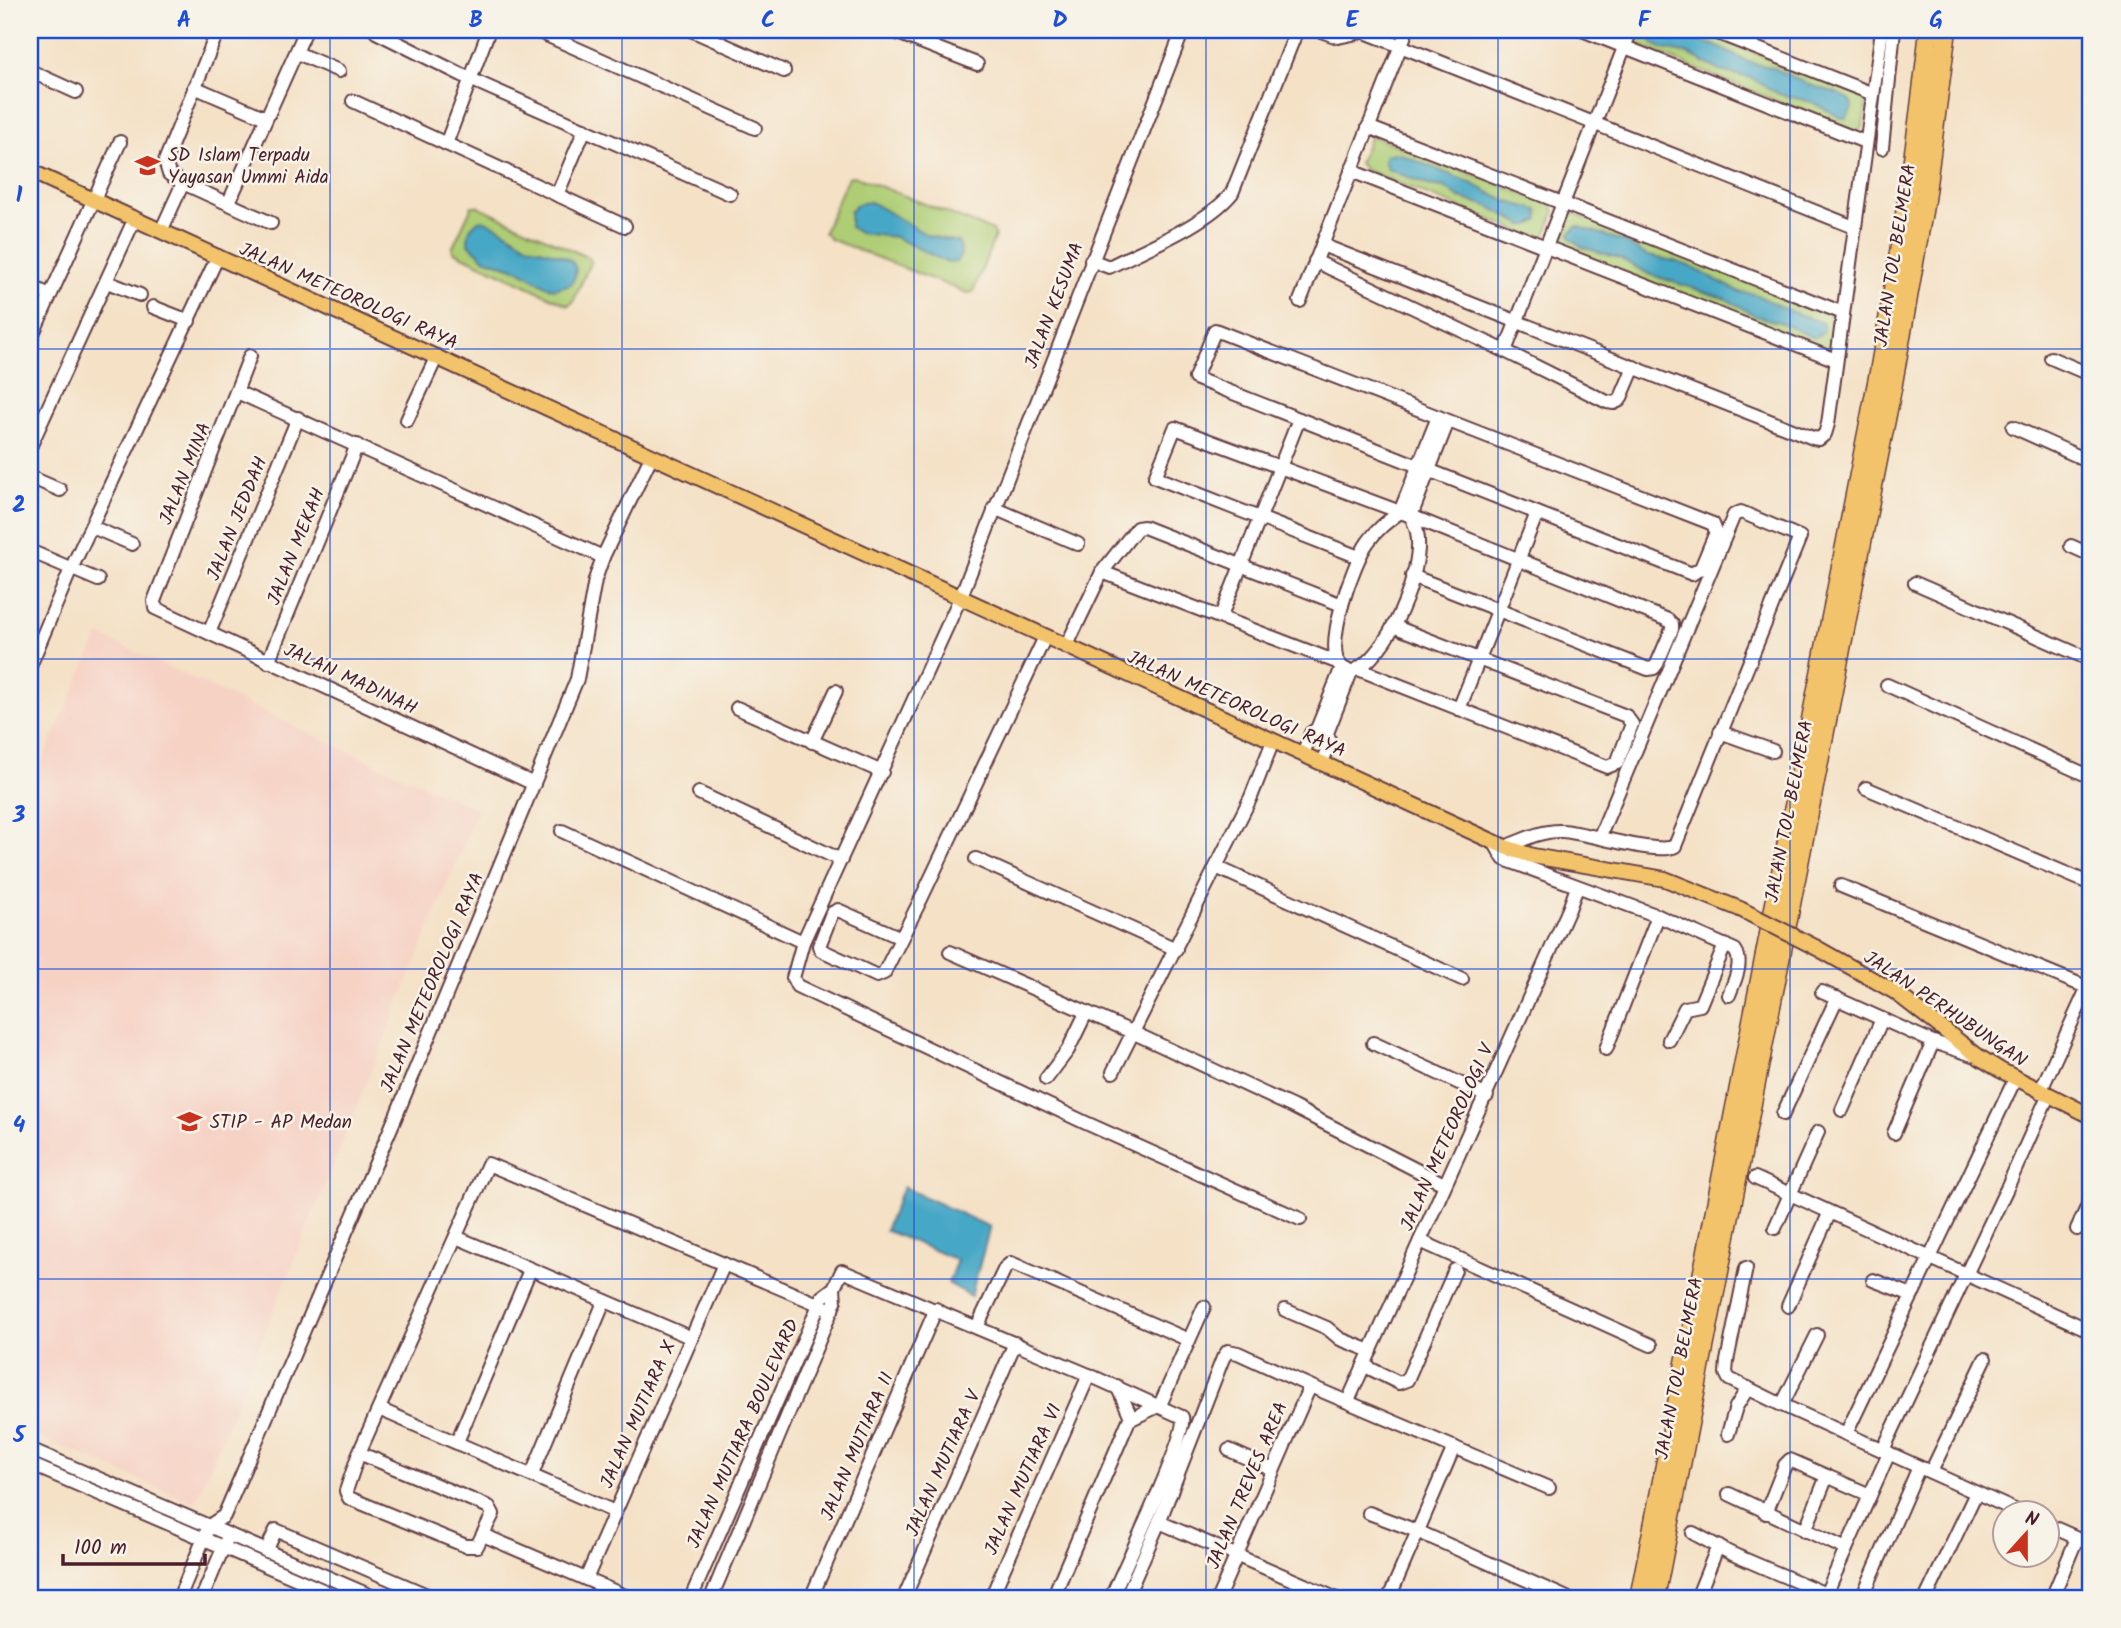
<svg xmlns="http://www.w3.org/2000/svg" width="2121" height="1628" font-family="Kalam,sans-serif">
<style>
.built{fill:#f6d2c5}
.green{fill:#aecd74;stroke:#7c7650;stroke-width:2}
.water{fill:#47a7c6;stroke:#486378;stroke-width:2}
.lines{fill:none;stroke-linecap:round;stroke-linejoin:round}
.minor-casing{stroke:#643c42;stroke-width:16}
.major-casing{stroke:#643c42;stroke-width:18}
.highway-casing{stroke:#643c42;stroke-width:21}
.minor{stroke:#fff;stroke-width:12}
.major{stroke:#f2c36a;stroke-width:14}
.highway{stroke:#f2c36a;stroke-width:18}
.major-bridge-casing{stroke:#643c42;stroke-width:18;stroke-linecap:butt}
.major-bridge{stroke:#f2c36a;stroke-width:14}
.grid{fill:none;stroke:#1d4ed8;stroke-width:2;stroke-opacity:0.55}
.labels{text-anchor:middle;stroke-width:5;stroke-linejoin:round;paint-order:stroke}
.poi-label{font-size:19px;fill:#4a1f2b;stroke:#f7f3e8;text-anchor:start}
.street-label{font-size:19px;fill:#4a1f2b;stroke:#f7f3e8}
.neatline{fill:none;stroke:#1d4ed8;stroke-width:2.5}
.grid-label{font-size:23px;text-anchor:middle;font-weight:bold;fill:#1d4ed8}
</style>
<rect width="100%" height="100%" fill="#f7f3e8"/>
<filter id="ink" filterUnits="userSpaceOnUse"><feTurbulence type="fractalNoise" baseFrequency=".0143" numOctaves="2"/><feDisplacementMap in="SourceGraphic" scale="14" xChannelSelector="R" yChannelSelector="G"/><feConvolveMatrix kernelMatrix="1 2 1 2 8 2 1 2 1" color-interpolation-filters="sRGB"/></filter>
<filter id="wash" filterUnits="userSpaceOnUse"><feTurbulence type="fractalNoise" baseFrequency=".00686" numOctaves="4" result="noise"/><feDisplacementMap in="SourceGraphic" scale="28" xChannelSelector="R" yChannelSelector="G"/><feGaussianBlur stdDeviation="1.57" result="paint"/><feColorMatrix in="noise" values="0 0 0 0 0 0 0 0 0 0 0 0 0 0 0 0 0 1.4 0 .05"/><feComposite in="paint" operator="in"/></filter>
<g filter="url(#wash)">
<rect width="100%" height="100%" fill="#f4e1c6"/>
<polygon class="built" points="99,635 369,761 478,809 195,1504 30,1433 30,773 36,775"/>
<g class="green">
<polygon points="1637,30 1697,30 1864,96 1867,100 1863,127 1855,133 1634,44"/>
<polygon points="1372,136 1551,204 1555,211 1545,236 1538,239 1365,170 1359,163 1369,139"/>
<polygon points="854,176 993,231 995,236 973,292 967,293 830,239 824,232 848,177"/>
<polygon points="472,206 478,206 589,258 591,261 573,302 568,305 454,252 452,249"/>
<polygon points="1568,211 1836,316 1832,347 1825,351 1559,247 1554,240 1565,214"/>
</g>
<g class="water">
<polygon points="1648,30 1674,30 1690,39 1714,45 1748,62 1774,68 1809,85 1837,93 1851,101 1852,109 1846,118 1841,118 1812,102 1779,94 1751,78 1720,71 1689,54 1663,49 1653,44 1647,35"/>
<polygon points="1393,153 1400,154 1473,184 1505,201 1538,210 1539,220 1530,225 1523,225 1488,206 1460,198 1444,187 1428,185 1387,169 1384,160 1386,155"/>
<path d="M871,202L929,236L958,242C963,251 962,255 956,262L948,263L895,237L859,233L850,227V212L857,204Z"/>
<path d="M482,220C498,225 512,236 526,244C542,253 591,253 571,284L555,289L548,287L519,270L484,258L468,243C468,232 470,223 482,220Z"/>
<polygon points="1577,226 1622,241 1648,256 1674,261 1689,266 1740,292 1755,294 1787,310 1823,323 1823,333 1813,338 1782,323 1756,316 1726,299 1649,274 1619,258 1582,247 1570,237 1570,233"/>
<polygon points="903,1187 990,1227 971,1296 948,1283 957,1260 885,1230"/>
</g>
</g>
<g filter="url(#ink)">
<g class="lines">
<defs>
<g id="minor">
<polyline points="535,30 755,128"/>
<polyline points="691,30 784,71"/>
<polyline points="890,30 977,64"/>
<polyline points="1183,30 961,596 803,942 793,978 797,986 1086,1123 1300,1219"/>
<polyline points="1318,30 1338,37 1362,32"/>
<polyline points="1360,30 1854,227"/>
<polyline points="1582,30 1865,142"/>
<polyline points="1710,30 1873,94"/>
<polyline points="376,32 470,79 730,194"/>
<polyline points="297,53 339,71"/>
<polyline points="30,71 76,92"/>
<polyline points="194,87 266,118"/>
<polyline points="353,101 625,226"/>
<polyline points="1368,127 1843,313"/>
<polyline points="446,144 489,30"/>
<polyline points="1882,148 1894,30"/>
<polyline points="1351,171 1836,360"/>
<polyline points="183,183 271,223"/>
<polyline points="557,195 585,129"/>
<polyline points="229,202 306,30"/>
<polyline points="162,229 183,183 169,174 165,161 218,30"/>
<polyline points="1322,245 1813,438 1819,439 1825,434 1828,424 1882,30"/>
<path d="M1091,260L1109,267C1146,248 1207,224 1232,193L1297,30"/>
<polyline points="1315,261 1505,351 1607,402 1614,403 1620,400 1634,367"/>
<polyline points="107,282 140,295"/>
<polyline points="30,286 50,295"/>
<polyline points="1300,301 1407,30"/>
<polyline points="153,307 189,321"/>
<polygon points="1215,330 1713,524 1716,532 1701,568 1692,574 1195,378"/>
<polyline points="30,340 120,142"/>
<polyline points="1505,351 1631,30"/>
<polyline points="250,356 154,601 155,608 534,784"/>
<polyline points="2051,358 2091,375"/>
<polyline points="237,392 603,557"/>
<path d="M1438,417L1400,512C1388,521 1377,529 1368,542C1354,561 1322,648 1341,667C1343,668 1349,671 1351,672C1388,659 1425,569 1417,532C1416,527 1413,521 1411,516L1448,421"/>
<polyline points="407,420 437,356"/>
<polyline points="2013,427 2091,462"/>
<polyline points="30,447 135,218"/>
<polyline points="30,477 60,490"/>
<polyline points="994,508 1078,544"/>
<polyline points="92,527 132,544"/>
<polyline points="2071,546 2091,555"/>
<polyline points="30,551 98,580"/>
<polyline points="1359,557 1155,477 1175,428 1411,516 1668,620 1672,624 1672,629 1657,664 1654,668 1648,669 1412,576"/>
<polyline points="1102,572 1339,663"/>
<polyline points="1915,583 2091,660"/>
<polyline points="1221,616 1299,419"/>
<polyline points="209,633 298,418"/>
<polyline points="1066,647 1102,572 1137,528 1144,527 1342,605"/>
<polyline points="268,662 357,445"/>
<polyline points="30,666 71,569 218,256"/>
<polyline points="1358,669 1607,767 1617,763 1632,724 1626,716 1393,626"/>
<polyline points="1887,685 2091,777"/>
<polyline points="737,708 882,772"/>
<polyline points="1459,709 1537,513"/>
<polyline points="1720,732 1773,751"/>
<polyline points="812,742 836,691"/>
<polyline points="1303,754 1311,733 1317,729 1342,667"/>
<polyline points="1322,762 1330,743 1327,733 1351,672"/>
<polyline points="1866,788 2091,884"/>
<polyline points="699,793 841,860"/>
<polyline points="562,831 803,942"/>
<path d="M1494,842L1504,859L1658,916L1735,950C1744,963 1734,982 1729,995"/>
<path d="M1505,847C1523,840 1542,830 1562,831C1586,832 1658,856 1675,846L1800,537L1741,512L1734,515L1599,838"/>
<polyline points="976,859 1176,949"/>
<polyline points="1216,867 1462,979"/>
<polyline points="1841,886 2091,989"/>
<polyline points="901,938 838,910 832,913 819,946 821,950 877,976 884,973 921,899 1045,637"/>
<polyline points="950,952 1134,1033 1293,1107 1444,1184"/>
<polyline points="1822,992 1933,1042 1973,1055"/>
<polyline points="1669,1040 1685,1008 1700,1005 1725,945"/>
<polyline points="1373,1043 1487,1096"/>
<polyline points="1606,1049 1658,916"/>
<polyline points="1113,1072 1251,797 1273,741"/>
<polyline points="1046,1079 1068,1050 1086,1013"/>
<polyline points="2040,1092 2091,980"/>
<polyline points="1842,1110 1882,1019"/>
<polyline points="1783,1114 1837,998"/>
<polyline points="1894,1133 1933,1042"/>
<polyline points="1755,1178 2091,1331"/>
<polyline points="1775,1228 1818,1132"/>
<polyline points="2077,1229 2091,1199"/>
<polyline points="456,1237 692,1338"/>
<polyline points="1420,1241 1651,1345"/>
<polyline points="1746,1268 1727,1361 1726,1373 1729,1379 1782,1405 2019,1512"/>
<polyline points="1873,1280 1912,1295"/>
<polyline points="1788,1306 1829,1214"/>
<polyline points="1285,1310 1327,1328 1340,1339 1371,1351"/>
<polyline points="977,1327 1005,1268 1011,1263 1189,1340"/>
<polyline points="1365,1366 1399,1383 1407,1380 1455,1270"/>
<polyline points="1117,1386 1131,1417"/>
<polyline points="1348,1401 1569,909 1577,887"/>
<polyline points="1160,1405 1204,1307"/>
<polyline points="1782,1405 1817,1335"/>
<polyline points="379,1409 615,1512"/>
<polyline points="1728,1434 1736,1407 1748,1388"/>
<polyline points="1846,1434 2015,1079"/>
<polyline points="457,1442 530,1270"/>
<polyline points="30,1449 376,1598"/>
<polyline points="1229,1450 1273,1470"/>
<polyline points="1883,1450 2007,1188 2048,1096"/>
<polyline points="359,1453 489,1507 493,1514 477,1546 466,1546 349,1498 346,1491 359,1453 488,1164 832,1310"/>
<polyline points="30,1464 341,1598"/>
<polyline points="1931,1472 1985,1359"/>
<polyline points="532,1474 604,1302"/>
<polyline points="1729,1494 1846,1549"/>
<polyline points="1369,1513 1417,1531 1567,1598"/>
<polyline points="1766,1513 1785,1465 1790,1460 1870,1495"/>
<polyline points="1159,1522 1335,1598"/>
<polyline points="2048,1525 2091,1544"/>
<polyline points="1805,1531 1827,1476"/>
<polyline points="1693,1533 1730,1553 1835,1598"/>
<polyline points="483,1535 630,1598"/>
<polyline points="266,1551 276,1530 434,1598"/>
<polyline points="586,1579 724,1264"/>
<polyline points="1826,1594 1889,1453"/>
<polyline points="179,1598 209,1526 224,1516 396,1116 577,679 595,580 603,557 651,457"/>
<polyline points="202,1598 226,1541"/>
<polyline points="691,1598 819,1305 822,1297 834,1288"/>
<path d="M711,1598L835,1302L834,1288L842,1271L1089,1375L1182,1417C1189,1434 1122,1572 1111,1598"/>
<polyline points="811,1598 936,1309"/>
<polyline points="904,1598 1015,1343"/>
<polyline points="991,1598 1089,1375"/>
<polyline points="1059,1598 1056,1594 1057,1588 1129,1420 1160,1405"/>
<polyline points="1126,1598 1159,1522 1223,1358 1228,1351 1238,1353 1310,1386 1549,1488"/>
<polyline points="1218,1598 1310,1386"/>
<polyline points="1389,1598 1454,1447"/>
<polyline points="1697,1598 1718,1546"/>
<polyline points="1862,1598 1919,1467"/>
<polyline points="1926,1598 1976,1493"/>
<polyline points="2052,1598 2077,1538"/>
</g>
<g id="major">
<polyline points="30,171 1505,847 1533,856 1665,879 1740,909"/>
<polyline points="1817,948 1895,992 1979,1057 2000,1070 2091,1116"/>
</g>
<g id="highway">
<path d="M1639,1598L1879,372C1899,258 1917,145 1929,30"/>
<polyline points="1655,1598 1892,389 1925,200 1947,30"/>
</g>
</defs>
<use href="#minor" class="minor-casing"/>
<use href="#major" class="major-casing"/>
<use href="#highway" class="highway-casing"/>
<use href="#minor" class="minor"/>
<use href="#major" class="major"/>
<use href="#highway" class="highway"/>
<defs>
<polyline id="major-bridge" points="1740,909 1817,948"/>
</defs>
<use href="#major-bridge" class="major-bridge-casing"/>
<use href="#major-bridge" class="major-bridge"/>
</g>
</g>
<path class="grid" d="M330,30V1598M622,30V1598M914,30V1598M1206,30V1598M1498,30V1598M1790,30V1598M30,349H2091M30,659H2091M30,969H2091M30,1279H2091"/>
<defs>
<symbol id="school-bare" viewBox="-9 -9 18 18"><path d="M0-5L7-2L0 1L-7-2ZM-4 1L0 2.5L4 1V4Q0 6-4 4Z" fill="#c8321e" stroke="#f7f3e8" stroke-width="2.5" paint-order="stroke"/></symbol>
<symbol id="university-bare" viewBox="-9 -9 18 18"><path d="M0-5L7-2L0 1L-7-2ZM-4 1L0 2.5L4 1V4Q0 6-4 4Z" fill="#c8321e" stroke="#f7f3e8" stroke-width="2.5" paint-order="stroke"/></symbol>
</defs>
<g fill-rule="evenodd">
<use href="#school-bare" x="130" y="148" width="35" height="35"/>
<use href="#university-bare" x="172" y="1104" width="35" height="35"/>
</g>
<g class="labels">
<g class="poi-label">
<text x="168" y="161">SD Islam Terpadu<tspan x="168" dy="22">Yayasan Ummi Aida</tspan></text>
<text x="210" y="1128">STIP - AP Medan</text>
</g>
<g class="street-label">
<text transform="translate(1894 255) rotate(-81)" y="7">JALAN TOL BELMERA</text>
<text transform="translate(349 295) rotate(24)" y="7">JALAN METEOROLOGI RAYA</text>
<text transform="translate(1053 305) rotate(-69)" y="7">JALAN KESUMA</text>
<text transform="translate(184 473) rotate(-68)" y="7">JALAN MINA</text>
<text transform="translate(236 518) rotate(-68)" y="7">JALAN JEDDAH</text>
<text transform="translate(295 546) rotate(-68)" y="7">JALAN MEKAH</text>
<text transform="translate(351 678) rotate(25)" y="7">JALAN MADINAH</text>
<text transform="translate(1237 703) rotate(24)" y="7">JALAN METEOROLOGI RAYA</text>
<text transform="translate(1788 811) rotate(-79)" y="7">JALAN TOL BELMERA</text>
<text transform="translate(431 982) rotate(-67)" y="7">JALAN METEOROLOGI RAYA</text>
<text transform="translate(1946 1008) rotate(34)" y="7">JALAN PERHUBUNGAN</text>
<text transform="translate(1446 1137) rotate(-66)" y="7">JALAN METEOROLOGI V</text>
<text transform="translate(1678 1368) rotate(-79)" y="7">JALAN TOL BELMERA</text>
<text transform="translate(637 1414) rotate(-66)" y="7">JALAN MUTIARA X</text>
<text transform="translate(742 1433) rotate(-66)" y="7">JALAN MUTIARA BOULEVARD</text>
<text transform="translate(856 1446) rotate(-67)" y="7">JALAN MUTIARA II</text>
<text transform="translate(942 1463) rotate(-66)" y="7">JALAN MUTIARA V</text>
<text transform="translate(1022 1479) rotate(-66)" y="7">JALAN MUTIARA VI</text>
<text transform="translate(1246 1485) rotate(-67)" y="7">JALAN TREVES AREA</text>
</g>
</g>
<rect width="2121" height="1628" fill="none" stroke="#f7f3e8" stroke-width="77"/>
<g transform="translate(2026 1534) rotate(21)"><circle r="33" fill="#f7f3e8" stroke="#b29e9c" stroke-width="2"/>
<path d="M0-5L12 26L0 18L-12 26Z" fill="#c8321e"/>
<text y="-10" font-size="19" font-weight="bold" text-anchor="middle" fill="#4a1f2b">N</text>
</g>
<path d="M63 1554v10h142v-10" fill="none" stroke="#4a1f2b" stroke-width="3.5"/>
<text x="74" y="1554" font-size="21" fill="#4a1f2b" stroke="#f7f3e8" stroke-width="5" paint-order="stroke">100 m</text>
<rect x="38" y="38" width="2044" height="1552" class="neatline"/>
<g class="grid-label">
<text x="184" y="27">A</text>
<text x="476" y="27">B</text>
<text x="768" y="27">C</text>
<text x="1060" y="27">D</text>
<text x="1352" y="27">E</text>
<text x="1644" y="27">F</text>
<text x="1936" y="27">G</text>
<text x="19" y="202">1</text>
<text x="19" y="512">2</text>
<text x="19" y="822">3</text>
<text x="19" y="1132">4</text>
<text x="19" y="1442">5</text>
</g>
</svg>
